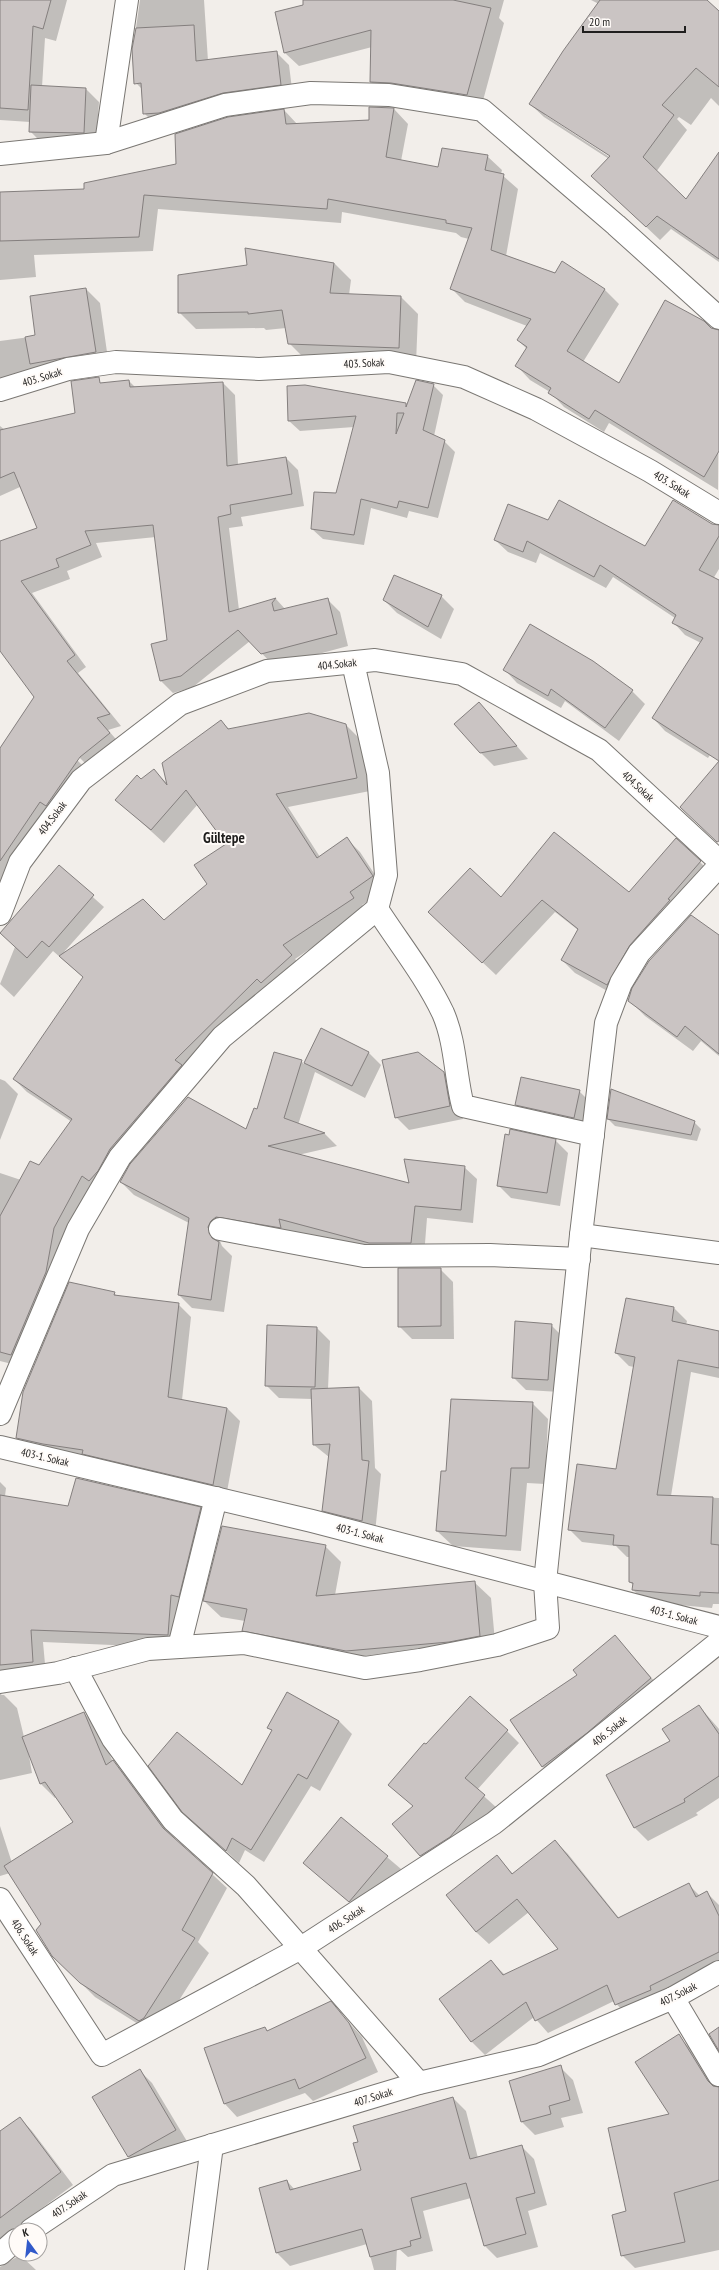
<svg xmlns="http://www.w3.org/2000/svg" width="719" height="2270" font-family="'PT Sans Narrow',sans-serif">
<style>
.shadow{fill:#0003;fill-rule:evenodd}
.building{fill:#cac4c3;stroke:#847f7e;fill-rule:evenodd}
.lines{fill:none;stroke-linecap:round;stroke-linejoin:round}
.minor-casing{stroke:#7a7773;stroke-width:24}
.minor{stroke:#fff;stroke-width:22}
.labels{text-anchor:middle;stroke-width:4;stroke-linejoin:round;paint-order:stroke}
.street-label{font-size:11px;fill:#201f1e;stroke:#fffbf8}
.district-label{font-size:15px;font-weight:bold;fill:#201f1e;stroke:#fffbf8}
</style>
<rect width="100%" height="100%" fill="#f2eeea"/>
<g class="shadow">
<polygon points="0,0 67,0 56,41 45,38 42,87 86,89 99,102 96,145 43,144 30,131 30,122 0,120"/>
<polygon points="140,0 204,0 208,61 276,52 289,65 293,97 157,126 144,113 142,89 135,82 133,49"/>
<polygon points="304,0 504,0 499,18 504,23 481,108 385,95 371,82 372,47 299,66 285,53 304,6"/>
<path d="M591,0H706L719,12V106L711,98L691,125L679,117L677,119L687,130L656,172L687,200L719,187V262L671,229L660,240L607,190L609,159L544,117L530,104L599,4ZM545,113L615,158L614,160L545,115Z"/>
<polygon points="370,108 394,109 408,124 401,161 439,168 487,156 502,170 501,174 518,189 506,256 604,289 619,304 583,362 619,385 719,356 718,490 609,423 604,432 564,407 550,392 530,380 516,365 527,349 518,340 527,326 465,302 451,288 469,239 461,237 456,233 342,212 341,223 158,209 153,251 34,255 36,277 0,280 0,192 85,190 177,164 284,110 298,125 370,120"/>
<polygon points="246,250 334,263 351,280 349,295 401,297 418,314 416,364 306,360 289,343 286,328 266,330 264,328 196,329 179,312 248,266"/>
<polygon points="86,289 100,303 109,366 0,398 0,341 37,336"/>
<polygon points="129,381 136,388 223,383 235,395 238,465 286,458 298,470 304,506 241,517 243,526 229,528 239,610 276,599 286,610 328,600 340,612 348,646 274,666 250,641 193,687 173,693 161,681 168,641 156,537 96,543 102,557 67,571 70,579 32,593 86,667 78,673 121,726 108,730 121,745 91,769 79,757 0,649 0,542 38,528 60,469 0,496 0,426 5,430 76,414"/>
<polygon points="433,385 443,395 434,436 444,441 455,452 438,518 409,511 407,518 371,508 364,545 323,539 312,529 337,494 354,427 300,431 289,421 406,404 408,406"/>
<polygon points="549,521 645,547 712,525 719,527 719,569 713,579 719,581 719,741 708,758 665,731 653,718 701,643 685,635 673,622 675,618 613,577 606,588 540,553 536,563 508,552 495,540"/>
<polygon points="441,596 454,609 441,639 397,613 384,600"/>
<polygon points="592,662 632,691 645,704 619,741 565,701 561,708 517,683 505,670"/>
<polygon points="492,717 528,759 494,766 480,752"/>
<polygon points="221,721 230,730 346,725 359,738 370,791 288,807 320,857 347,839 360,852 385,890 362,905 366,911 295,959 304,969 189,1072 67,1241 24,1367 0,1361 0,1173 21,1180 39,1167 72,1122 27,1092 14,1079 84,978 53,951 14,997 0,984 23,927 59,867 104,907 64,952 164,921 208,884 227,844 198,804 164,843 117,800 154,771 168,784"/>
<polygon points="16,725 77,760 88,771 0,888 0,748"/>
<polygon points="700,862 713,875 642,958 620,998 575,973 562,960 578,930 555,912 496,975 443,925 501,898 629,894"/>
<polygon points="719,936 719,1056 701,1041 693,1051 645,1016 629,1000"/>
<polygon points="321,1029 368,1052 381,1065 365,1098 315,1072 298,1125 325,1134 337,1146 298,1155 411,1184 464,1167 477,1179 473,1223 427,1218 424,1256 383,1256 291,1231 293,1240 223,1234 220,1241 222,1246 232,1256 224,1312 192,1308 179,1295 189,1223 134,1195 121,1182 247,1130 257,1110 301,1061 304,1064"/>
<polygon points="443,1073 457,1086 463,1119 409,1130 396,1117"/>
<polygon points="0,1079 5,1081 18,1094 0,1140"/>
<polygon points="579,1091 592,1104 586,1130 529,1118 516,1105"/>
<polygon points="608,1119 694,1122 701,1129 697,1141 615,1126"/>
<polygon points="509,1136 555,1140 568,1153 560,1206 511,1198 498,1185"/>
<polygon points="440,1269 453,1282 454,1339 412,1339 399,1326"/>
<polygon points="114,1293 118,1297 178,1304 191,1317 182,1400 227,1408 240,1421 226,1497 30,1451 17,1438"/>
<polygon points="626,1299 674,1308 687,1321 686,1325 719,1332 719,1378 691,1372 671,1496 719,1498 719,1604 713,1604 712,1608 646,1602 633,1590 634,1586 630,1582 630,1557 627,1557 616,1546 582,1542 569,1529 617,1470 634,1367 629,1366 616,1353"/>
<polygon points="551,1325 564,1338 560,1392 526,1390 513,1377"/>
<polygon points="317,1328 330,1341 328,1389 359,1388 372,1401 375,1468 381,1474 375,1533 336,1523 323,1510 329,1457 314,1445 312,1399 279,1398 266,1385"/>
<polygon points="532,1403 548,1419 545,1484 527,1483 521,1551 453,1546 437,1531 447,1473"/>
<polygon points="0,1482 6,1488 5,1496 68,1507 200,1508 213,1521 181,1648 43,1642 46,1675 5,1685 1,1695 4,1695 17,1708 24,1737 84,1713 98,1728 113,1762 127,1776 174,1839 227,1888 198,1942 209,1953 159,2032 154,2034 95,1997 68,1970 43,1924 10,1873 0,1876 0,1826 12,1863 75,1823 57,1797 55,1798 41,1784 28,1750 32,1773 0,1780"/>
<polygon points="325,1546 341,1562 335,1595 474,1582 491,1598 496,1652 363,1667 260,1646 244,1630 245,1621 221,1617 204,1601"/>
<polygon points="615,1636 663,1691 555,1779 542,1766 579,1675"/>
<polygon points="287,1693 339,1721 352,1734 320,1791 311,1786 264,1862 245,1850 239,1863 197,1824 242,1787 272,1731 268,1727"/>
<polygon points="699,1706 719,1729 719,1798 696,1813 698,1815 648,1841 635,1828 672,1742"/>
<polygon points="507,1731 519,1743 477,1790 497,1808 433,1868 420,1856 414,1807 390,1785"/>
<polygon points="341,1818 401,1869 363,1914 304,1863"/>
<polygon points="555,1841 568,1854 619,1918 689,1885 700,1896 707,1893 719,1905 719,1971 628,2017 614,2001 548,2033 534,2017 485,2055 472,2042 440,1999 491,1961 505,1975 559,1950 529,1912 489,1944 476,1932 497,1856 513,1874"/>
<polygon points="330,2002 362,2037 378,2072 313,2101 305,2093 237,2117 225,2104 265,2028 268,2031"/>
<polygon points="678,2036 691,2049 719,2088 719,2250 635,2268 622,2255 628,2212 671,2115"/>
<polygon points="560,2067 573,2080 583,2113 561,2118 564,2127 535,2135 522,2122 510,2081"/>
<polygon points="139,2070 152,2083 188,2143 142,2170 129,2157 94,2097"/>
<polygon points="453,2098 466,2111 478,2158 521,2146 534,2159 547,2205 528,2211 538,2247 497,2258 484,2245 471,2198 423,2211 433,2251 408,2257 397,2247 396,2270 374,2270 367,2244 290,2266 277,2253 287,2181 295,2190 362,2171 359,2142"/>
<polygon points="20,2118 32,2131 73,2185 6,2235 0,2267 20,2255 36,2270 0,2270 0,2132"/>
</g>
<g class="building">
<polygon points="0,0 51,0 43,29 33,26 28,110 0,108"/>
<polygon points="303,0 453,0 491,8 467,95 391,83 370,82 371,30 284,53 275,12 303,5"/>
<polygon points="600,0 707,0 719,11 719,87 696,68 662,105 674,115 643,157 686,199 719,152 719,259 657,216 646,227 591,176 610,156 529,104 563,51"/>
<polygon points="194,25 196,61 277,51 281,85 223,93 159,113 143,114 141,83 134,84 132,49 136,28"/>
<polygon points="31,85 86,88 84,133 29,132"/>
<polygon points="369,107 394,108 386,157 438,167 442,148 488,155 485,170 504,174 491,250 555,273 562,261 605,289 567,351 619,383 665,300 704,321 711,328 719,330 719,451 704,477 595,410 589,419 548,393 551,388 515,366 527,347 517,340 531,319 450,289 472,228 446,223 446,220 328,199 327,209 144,195 139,237 0,241 0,192 84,189 84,183 176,164 175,134 228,117 284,109 286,124 369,120"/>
<polygon points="245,248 334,263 330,293 401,296 399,348 288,344 282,310 248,314 248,312 178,313 178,275 247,265"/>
<polygon points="86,288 96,352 30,364 25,337 35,335 30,296"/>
<polygon points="99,377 100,383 129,380 130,387 223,382 227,466 286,457 292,494 230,505 231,514 218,517 229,612 276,598 272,603 274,611 328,598 337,634 261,654 238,630 181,676 160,681 151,644 167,640 153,525 85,531 91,545 56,559 59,567 21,581 75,655 67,661 110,714 97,718 110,733 80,757 46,806 40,802 0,861 0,748 34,697 0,651 0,541 37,528 14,472 0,478 0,430 75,413 71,381"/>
<path d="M416,380L434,384L423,430L445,440L428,508L399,501L397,508L361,499L354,535L311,529L314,492L336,493L356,416L288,421L287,386L305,385L406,403V407ZM397,413H404L396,434Z"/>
<polygon points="559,500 645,546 673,500 712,524 719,525 719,536 699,570 719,580 719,841 717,842 680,807 719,761 652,718 703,638 672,623 676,615 600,565 594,577 527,541 523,552 494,540 508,504 548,520"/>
<polygon points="394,575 442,595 428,627 383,600"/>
<polygon points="530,624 593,661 633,690 605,728 551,689 548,696 503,670"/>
<polygon points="479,702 517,746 480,753 454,724"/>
<polygon points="309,713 346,724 357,778 276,794 317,858 347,837 373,876 350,892 354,898 283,945 292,955 261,983 257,979 175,1060 182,1065 110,1149 98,1171 89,1181 82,1176 54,1228 46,1272 11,1355 0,1352 0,1216 30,1161 39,1165 72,1119 13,1079 83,977 59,956 143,899 164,920 207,884 194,865 226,844 186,790 151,830 115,800 137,775 141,779 154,769 167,785 162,763 221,720 228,729"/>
<polygon points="554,832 629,892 676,838 701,861 668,899 670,900 630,945 607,985 561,960 578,929 542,900 482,963 428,912 470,868 501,897"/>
<polygon points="59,865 94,895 49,947 42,941 27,958 0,933"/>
<polygon points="691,915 719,935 719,1054 685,1026 677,1037 628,1001 632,988 649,961"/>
<polygon points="321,1028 369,1052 352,1086 304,1063"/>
<polygon points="274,1052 302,1060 284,1118 325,1133 268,1146 409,1183 404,1159 465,1166 461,1210 415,1206 411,1243 369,1243 279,1219 281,1228 216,1217 211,1221 208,1227 212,1238 219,1242 211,1300 178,1295 189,1218 120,1182 130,1164 188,1097 246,1129 254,1108 257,1109"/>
<polygon points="418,1052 444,1072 450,1106 395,1118 382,1060"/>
<polygon points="521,1077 580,1090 574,1118 515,1105"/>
<polygon points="611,1089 695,1121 691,1135 607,1119"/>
<polygon points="510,1129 556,1139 547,1193 497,1186 505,1134 509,1135"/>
<polygon points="398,1268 441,1268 441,1326 398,1327"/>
<polygon points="69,1282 115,1292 114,1295 179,1303 168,1397 227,1408 213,1485 82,1454 83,1450 43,1444 16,1438 23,1392"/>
<polygon points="626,1298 674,1307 672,1321 719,1331 719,1368 678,1360 657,1495 713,1497 711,1544 719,1545 719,1593 700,1592 700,1596 632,1590 633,1583 629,1582 629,1546 613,1545 614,1535 568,1530 577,1464 616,1469 635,1357 615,1353"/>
<polygon points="515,1321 552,1324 548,1380 512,1378"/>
<polygon points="267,1325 317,1327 315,1387 265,1386"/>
<polygon points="359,1387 362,1460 369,1461 362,1521 322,1511 330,1444 313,1445 311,1389"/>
<polygon points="451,1399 533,1402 529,1468 511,1468 506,1536 436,1531 441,1471 446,1471"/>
<polygon points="76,1478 201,1507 179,1597 171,1595 168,1635 31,1630 33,1662 0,1665 0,1495 68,1506"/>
<polygon points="222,1526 326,1545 316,1596 475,1581 480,1636 449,1642 346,1651 242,1631 247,1609 203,1601"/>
<polygon points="615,1635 651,1678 587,1733 542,1767 510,1720 577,1675 573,1670"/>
<polygon points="287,1692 339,1721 307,1779 298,1774 251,1850 232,1838 226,1851 182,1812 148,1766 177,1732 242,1785 272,1730 267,1728"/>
<polygon points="470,1696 508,1730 465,1778 485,1795 450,1837 420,1856 392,1824 413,1806 388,1785 424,1743 426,1744"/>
<polygon points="699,1705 719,1734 719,1776 684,1799 685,1802 634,1828 606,1775 670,1741 662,1729"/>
<polygon points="84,1712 106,1765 113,1760 163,1828 213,1873 182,1930 195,1938 144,2018 139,2021 80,1983 52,1956 36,1930 41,1924 4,1866 73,1822 45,1782 40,1784 22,1737"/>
<polygon points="341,1817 388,1856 349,1902 303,1863"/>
<polygon points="555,1840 618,1918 689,1883 696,1897 707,1891 719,1916 719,1952 650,1986 651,1990 615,2005 607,1985 535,2021 526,2002 471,2042 439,1999 491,1960 503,1975 558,1949 517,1899 476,1932 446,1895 497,1855 512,1874"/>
<polygon points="331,2001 349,2023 366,2058 299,2089 295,2079 224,2104 204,2048 265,2027 267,2031"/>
<polygon points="719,2027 719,2051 709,2034"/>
<polygon points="679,2034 708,2081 713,2086 719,2087 719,2180 674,2193 685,2242 621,2256 612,2215 626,2211 608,2128 669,2114 635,2062"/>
<polygon points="561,2065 570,2100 549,2106 551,2114 521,2122 509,2081"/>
<polygon points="140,2069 176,2130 128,2157 92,2097"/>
<polygon points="453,2097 470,2159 522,2145 535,2193 516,2198 526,2234 484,2246 466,2183 411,2198 421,2238 410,2241 411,2246 370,2257 362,2229 276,2253 259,2188 287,2180 290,2190 361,2170 353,2143 358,2142 353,2126"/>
<polygon points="20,2117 61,2172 0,2218 0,2131"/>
</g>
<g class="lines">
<defs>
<g id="minor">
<polyline points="106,143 127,0"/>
<polyline points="0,154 106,143 225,105 311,93 389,95 482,110 616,225 719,318"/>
<polyline points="0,390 68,369 116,362 259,369 389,362 464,377 536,409 650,471 719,513"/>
<path d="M377,909C399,943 426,977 443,1013C456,1043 455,1076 463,1106L593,1135"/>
<polyline points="0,914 20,862 81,780 180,704 267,671 375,660 462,674 599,750 719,861"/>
<polyline points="220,1229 364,1256 490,1255 579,1259"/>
<polyline points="581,1235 719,1253"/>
<polyline points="0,1414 78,1229 120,1157 222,1037 377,909 386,875 378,773 353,663"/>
<polyline points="0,1447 312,1521 719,1627"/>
<polyline points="179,1647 216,1498"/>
<polyline points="75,1668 113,1739 173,1820 246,1886 419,2083"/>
<polyline points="0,1682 58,1673 148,1649 244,1643 365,1668 420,1660 497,1645 548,1628 545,1582 581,1235 606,1023 621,983 639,953 719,866"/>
<polyline points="0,1899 102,2055 301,1948 494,1823 719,1642"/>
<polyline points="673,1998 719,2075"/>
<polyline points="31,2230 113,2175 419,2083 539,2055 673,1998 719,1972"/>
<polyline points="0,2254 16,2240"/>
<polyline points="196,2270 212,2145"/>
</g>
</defs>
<use href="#minor" class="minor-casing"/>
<use href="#minor" class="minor"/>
</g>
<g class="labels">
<g class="street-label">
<text transform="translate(364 363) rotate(-3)" y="4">403. Sokak</text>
<text transform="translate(42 377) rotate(-17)" y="4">403. Sokak</text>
<text transform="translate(672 484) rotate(32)" y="4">403. Sokak</text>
<text transform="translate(337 664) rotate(-6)" y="4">404.Sokak</text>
<text transform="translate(638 786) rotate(43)" y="4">404.Sokak</text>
<text transform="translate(52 818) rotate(-53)" y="4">404.Sokak</text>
<text transform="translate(45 1457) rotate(13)" y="4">403-1. Sokak</text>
<text transform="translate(360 1533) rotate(15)" y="4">403-1. Sokak</text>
<text transform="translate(674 1615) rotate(15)" y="4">403-1. Sokak</text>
<text transform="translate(609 1731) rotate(-39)" y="4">406. Sokak</text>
<text transform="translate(346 1919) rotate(-33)" y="4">406. Sokak</text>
<text transform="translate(25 1937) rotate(57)" y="4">406. Sokak</text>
<text transform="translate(678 1994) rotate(-27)" y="4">407. Sokak</text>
<text transform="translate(373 2097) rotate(-17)" y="4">407. Sokak</text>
<text transform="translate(69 2204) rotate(-34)" y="4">407. Sokak</text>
</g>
<g class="district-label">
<text x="224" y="843">Gültepe</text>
</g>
</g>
<g transform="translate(28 2242) rotate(345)"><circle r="19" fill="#fffbf8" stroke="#a6a3a1"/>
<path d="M0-3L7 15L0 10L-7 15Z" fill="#325aca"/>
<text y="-6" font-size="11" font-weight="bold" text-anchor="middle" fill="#201f1e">K</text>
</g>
<path d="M583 26v6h102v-6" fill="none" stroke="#201f1e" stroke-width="2"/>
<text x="589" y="26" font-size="12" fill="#201f1e" stroke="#fffbf8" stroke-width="3" paint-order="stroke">20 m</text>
</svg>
